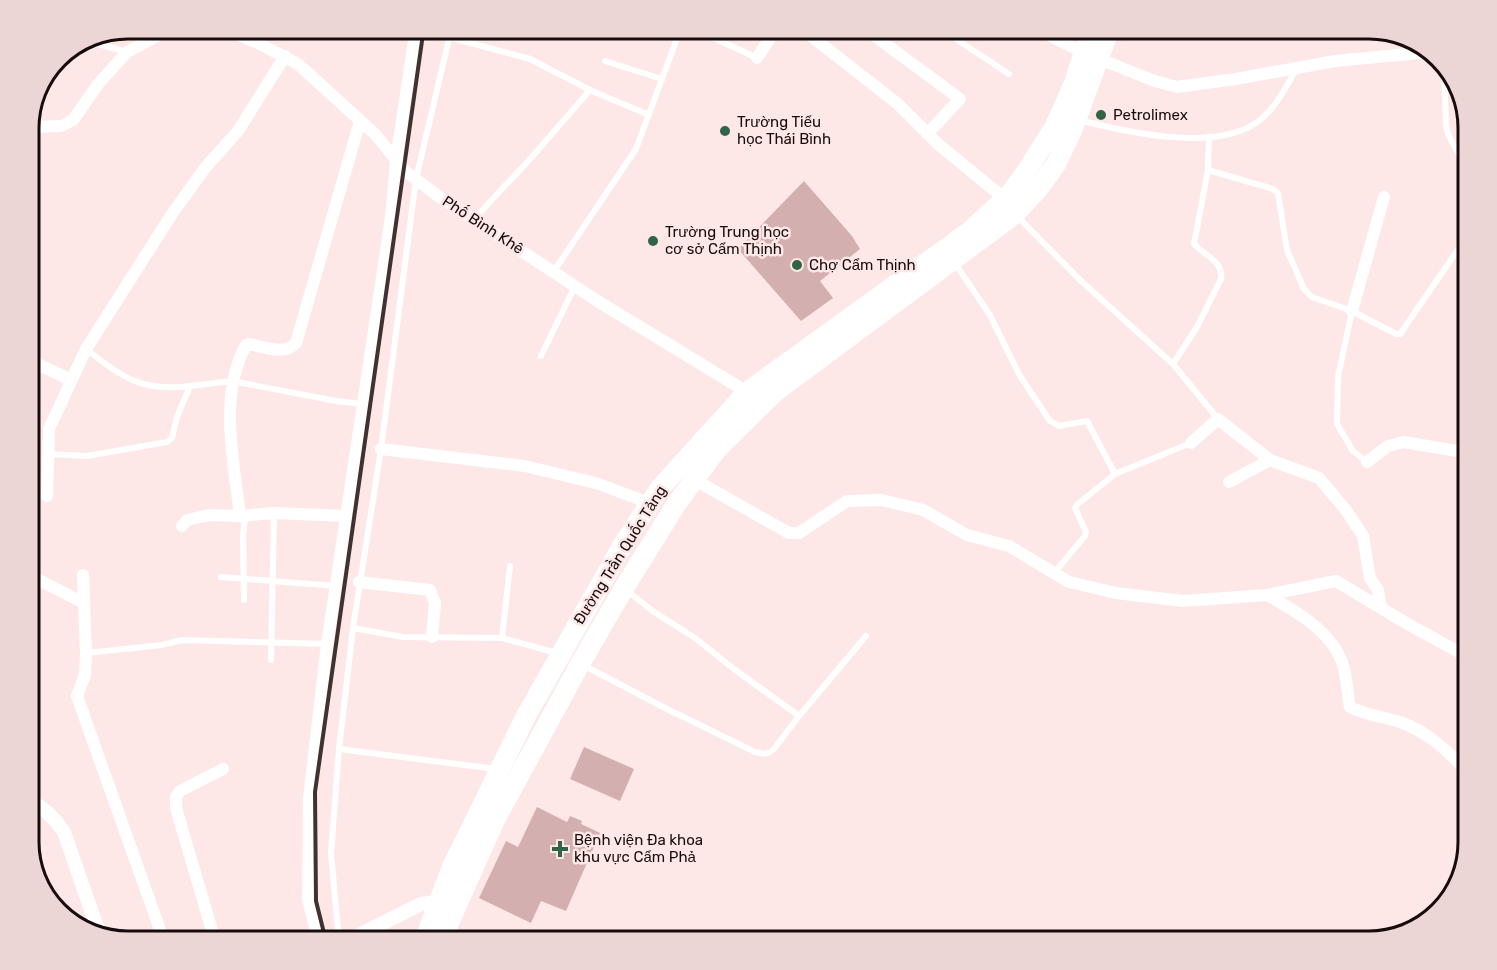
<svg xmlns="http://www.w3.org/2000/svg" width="1497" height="970" font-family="Rubik,sans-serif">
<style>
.building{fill:#d3b0af}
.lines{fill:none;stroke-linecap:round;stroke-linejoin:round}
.service{stroke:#fff;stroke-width:6}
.minor{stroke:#fff;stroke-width:12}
.tertiary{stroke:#fff;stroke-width:14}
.trunk{stroke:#fff;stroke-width:20}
.rail{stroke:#3f3231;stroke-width:4}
.poi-dot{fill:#306449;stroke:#fee8e7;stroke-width:2}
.labels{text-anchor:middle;stroke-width:5;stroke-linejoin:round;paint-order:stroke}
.poi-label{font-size:15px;fill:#170b0b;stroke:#fee8e7;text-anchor:start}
.street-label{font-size:15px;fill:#170b0b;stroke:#fee8e7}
.rim{fill:none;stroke:#170b0b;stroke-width:3}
</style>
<rect width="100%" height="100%" fill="#fee8e7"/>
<g class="building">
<polygon points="804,181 852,236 860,249 820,281 833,298 801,321 738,249"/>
<polygon points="584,747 634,769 620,801 570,779"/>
<polygon points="537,807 567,822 570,816 582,821 581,824 600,833 566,911 541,901 531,923 479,898 506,841 518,847"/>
</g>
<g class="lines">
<g class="service">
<polyline points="944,31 1009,74"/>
<polyline points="701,32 757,58"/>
<polyline points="85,40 126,52"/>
<polyline points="605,61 662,79"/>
<polyline points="1444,67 1446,125 1448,134 1468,173"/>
<path d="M1079,120C1126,132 1213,152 1256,123C1275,110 1286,87 1297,68"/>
<polyline points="1209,137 1208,170 1273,189 1278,193 1287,250 1304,289 1312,297 1352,311 1396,334 1400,334 1468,235"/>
<polyline points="1018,217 1080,280 1173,364 1218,419"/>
<polyline points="474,219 531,158 590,90"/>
<polyline points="1457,253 1468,269"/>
<polyline points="954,262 990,315 1020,376 1050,421 1059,426 1087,421 1115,474"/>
<polyline points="554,271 636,149 679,33"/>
<polyline points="1352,311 1338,377 1337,424 1353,451 1367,462"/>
<path d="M86,349C123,378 142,392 190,386"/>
<polyline points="541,356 575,286"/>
<path d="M1173,364L1197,327L1221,279C1224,262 1204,255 1194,244L1208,170"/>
<polyline points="48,454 87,456 167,442 172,438 177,417 190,386 232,381 336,401 362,404"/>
<polyline points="1054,573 1085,536 1086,532 1075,508 1078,504 1115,474 1191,443"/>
<polyline points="221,577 335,586"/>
<polyline points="626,590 654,612 695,638 734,669 799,716"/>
<polyline points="244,600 243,536 245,516"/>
<polyline points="353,628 403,637 502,638 557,653"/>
<polyline points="502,638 510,566"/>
<polyline points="86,653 162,645 182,640 327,644"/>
<polyline points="271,660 274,513"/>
<path d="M583,665L665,708L755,752C763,754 768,755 774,749L799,716L866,636"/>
<polyline points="339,749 496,769"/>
<polyline points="339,941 331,853 339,749 353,628 381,449 416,179 449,39 452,38 530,59 590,90 649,115"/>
</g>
<g class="minor">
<polyline points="1039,30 1084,53"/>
<polyline points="868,31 960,99 927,134"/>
<polyline points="806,32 898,104 938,144 1005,199"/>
<polyline points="239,35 258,43 298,64 375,134 405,171 438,196 599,302 747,392"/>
<polyline points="757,58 774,32"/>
<polyline points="1099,59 1155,81 1177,87 1236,79 1335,61 1430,52"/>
<polyline points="29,127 61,126 73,120 99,83 127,52 157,36"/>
<polyline points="1352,311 1384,197"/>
<polyline points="29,360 71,380"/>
<polyline points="1191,443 1218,419 1270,460"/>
<polyline points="381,449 525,466 599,484 649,503"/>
<polyline points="1367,462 1388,446 1404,442 1468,453"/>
<polyline points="695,480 789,533 799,533 847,501 882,500 923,510 967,535 1009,546 1069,582 1116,593 1183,601 1267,595 1336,581 1406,623 1468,657"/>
<polyline points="1229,482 1270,460 1319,478 1346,510 1363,536 1370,578 1378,590 1381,607"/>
<polyline points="47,496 49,429 86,349 172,214 205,168 238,131 285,56"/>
<path d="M240,516C234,461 218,396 246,345L249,344C265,347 284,356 296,343L360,121"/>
<polyline points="182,526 187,520 210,515 240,516 274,513 345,516"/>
<polyline points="29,575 84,603"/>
<polyline points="83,575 86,653 85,675 77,696 164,941"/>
<polyline points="359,582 430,590 435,603 432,637"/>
<path d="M1267,595C1294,610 1330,630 1342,662C1347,675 1347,693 1350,707C1365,715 1384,717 1400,722C1429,732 1447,751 1468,772"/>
<polyline points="215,941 176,808 176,797 180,791 223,769"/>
<polyline points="318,941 308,899 309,798 327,644 391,217 396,161 415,34"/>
</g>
<g class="tertiary">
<path d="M29,800C44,808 55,818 64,832L99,933"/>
<polyline points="347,941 421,904 438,902"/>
</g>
<g class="trunk">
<polyline points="424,941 452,867 526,716 624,543 660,488 747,392 970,231 1010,194 1026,172 1055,126 1074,83 1091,30"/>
<polyline points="441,941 495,820 580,664 624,588 677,503 717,449 775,392 1015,214 1039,188 1056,164 1072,131 1109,30"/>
</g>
<polyline class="rail" points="326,941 316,901 315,792 423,34"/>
</g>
<g class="poi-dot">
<circle cx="1101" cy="115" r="6"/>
<circle cx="725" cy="131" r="6"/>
<circle cx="653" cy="241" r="6"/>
<circle cx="797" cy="265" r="6"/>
<path d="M557 840h6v6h6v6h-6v6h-6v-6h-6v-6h6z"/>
</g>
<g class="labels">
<g class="poi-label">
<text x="1113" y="120">Petrolimex</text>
<text x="737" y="127">Trường Tiểu<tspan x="737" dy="17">học Thái Bình</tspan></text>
<text x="665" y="237">Trường Trung học<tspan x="665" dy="17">cơ sở Cẩm Thịnh</tspan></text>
<text x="809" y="270">Chợ Cẩm Thịnh</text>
<text x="574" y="845">Bệnh viện Đa khoa<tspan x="574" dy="17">khu vực Cẩm Phả</tspan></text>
</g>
<g class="street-label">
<text transform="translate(483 225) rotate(33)" y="5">Phố Bình Khê</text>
<text transform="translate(620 555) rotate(-58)" y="5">Đường Trần Quốc Tảng</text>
</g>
</g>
<path d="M0 0H1497V970H0ZM128 39H1369A89 89 0 0 1 1458 128V842A89 89 0 0 1 1369 931H128A89 89 0 0 1 39 842V128A89 89 0 0 1 128 39Z" fill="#ecd6d5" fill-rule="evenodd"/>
<path class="rim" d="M128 39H1369A89 89 0 0 1 1458 128V842A89 89 0 0 1 1369 931H128A89 89 0 0 1 39 842V128A89 89 0 0 1 128 39Z"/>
</svg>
